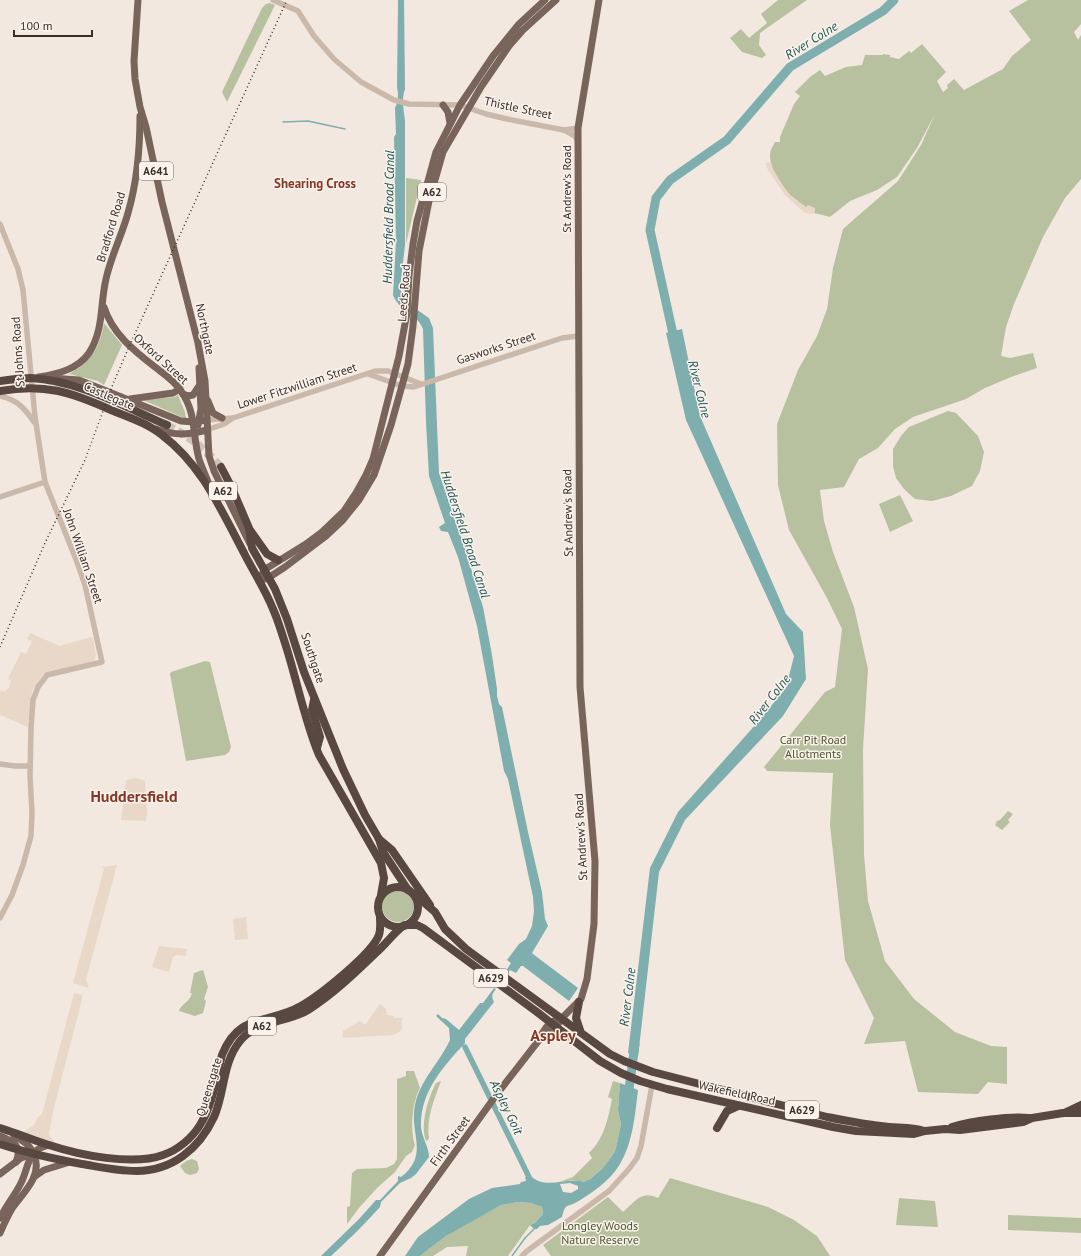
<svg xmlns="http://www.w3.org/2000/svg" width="1081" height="1256" font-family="'PT Sans',sans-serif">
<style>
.green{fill:#b7c19f}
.plaza{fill:#e9d8c7}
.water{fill:#7faeae;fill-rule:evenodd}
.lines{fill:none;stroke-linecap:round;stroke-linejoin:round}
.stream{stroke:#7faeae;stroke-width:1.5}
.canal{stroke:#7faeae;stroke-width:5.5}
.river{stroke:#7faeae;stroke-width:9}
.highway-tunnel{stroke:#cdc3bb;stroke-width:8;stroke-dasharray:8 4;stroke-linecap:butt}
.minor{stroke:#cab8ab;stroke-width:5.5}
.major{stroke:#79645c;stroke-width:7}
.highway{stroke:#594741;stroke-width:8}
.rail{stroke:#382e2a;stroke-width:1.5;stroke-dasharray:1 3;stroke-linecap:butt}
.labels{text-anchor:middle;stroke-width:3;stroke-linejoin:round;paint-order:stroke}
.shield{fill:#faf2eb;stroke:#726964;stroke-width:1}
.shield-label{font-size:11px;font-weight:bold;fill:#382e2a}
.street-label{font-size:12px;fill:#382e2a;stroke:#faf2eb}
.park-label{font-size:12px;fill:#49562e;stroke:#faf2eb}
.water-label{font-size:13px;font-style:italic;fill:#205859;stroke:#faf2eb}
.neighbourhood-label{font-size:13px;font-weight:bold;fill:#853725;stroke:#faf2eb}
.district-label{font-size:16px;font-weight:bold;fill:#853725;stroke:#faf2eb}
</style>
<rect width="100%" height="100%" fill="#f2e8df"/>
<g class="green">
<polygon points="778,0 807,0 760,33 759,45 766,55 762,58 742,52 730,38 741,29 749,38 767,23 761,14"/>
<path d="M1028,0H1081V24L1074,32L1078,40L1081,35V179L1065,198L1043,237L1014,304L1006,327L1001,356L1010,358L1033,353L1037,368L1011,377L985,388L966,399L913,417L895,429L878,448L859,459L844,487L820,490L824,521L833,552L854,607L868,669L863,749L864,855L868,901L885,961L914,999L955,1032L991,1046L1007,1047V1084L988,1082L978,1094L918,1092L905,1041L864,1044L874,1018L845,960L830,825L833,773L767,771L764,767L825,692L835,687L842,629L827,598L789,530L778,485L777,424L798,370L817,336L827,309L833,268L843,229L898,181L921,145L935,114L917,148L897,177L877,190L850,201L830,217L814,213L815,208C812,208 808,208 805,207C790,199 769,172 770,154C770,150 773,146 775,142H780V137L794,104L800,96L795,92L810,77L820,70L825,76L846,67L862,65L865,55H883V54L890,55V57L899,59L909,51L911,53L922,44L946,72L937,81L943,92L948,88L947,85L954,79L964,90L1003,69L1012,56L1031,40L1009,11Z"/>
<polygon points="270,3 275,5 227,102 222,92 262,8 266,4"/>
<polygon points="406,178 421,180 406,244"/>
<path d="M104,323L122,345L104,385L98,381L69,374C90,363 101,346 104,323Z"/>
<polygon points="178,395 185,412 186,419 143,400 175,397"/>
<polygon points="948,411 956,413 978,436 984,452 980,471 972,486 951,496 932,501 915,499 904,489 896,478 893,466 893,449 901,436 909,427"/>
<polygon points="900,495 913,521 890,532 879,504"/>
<polygon points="205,661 210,662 231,747 229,752 225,755 186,761 170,674 171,672"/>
<polygon points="1008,811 1013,814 1008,820 1010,822 1002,830 995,825 997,821 1000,820"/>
<circle cx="398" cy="906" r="16"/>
<path d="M203,970L208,987L204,999L206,1001L203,1013L195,1016L179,1011C181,1004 190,1002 192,993H190L194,973Z"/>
<path d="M406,1071H414L420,1088C412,1102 410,1130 415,1145L412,1152L406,1156L395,1172L377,1188L359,1208L347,1224V1207L350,1206L352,1173L357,1169L386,1168L394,1164L397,1159V1079L406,1076Z"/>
<path d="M441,1081C434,1100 426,1118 429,1139L426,1141C420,1124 428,1098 436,1083Z"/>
<path d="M613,1081L620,1083L618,1110L621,1124L616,1148L614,1153L603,1168L586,1182L573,1180L559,1182L573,1177L592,1158L589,1153C604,1139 608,1119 612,1099L608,1097Z"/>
<polygon points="192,1159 197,1161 199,1169 197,1173 190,1175 185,1173 180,1166 186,1161"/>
<path d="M670,1178L768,1207L794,1220L817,1236L830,1256H551L543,1245L608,1197L623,1212C636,1201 641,1190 658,1198Z"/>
<polygon points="899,1198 935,1201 938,1227 896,1225"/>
<polygon points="519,1202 531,1203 542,1207 543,1214 535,1223 530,1225 508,1256 466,1256 468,1246 447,1247 433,1256 420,1256 446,1236 456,1229 501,1205"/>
<polygon points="1008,1215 1081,1218 1081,1233 1008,1230"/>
</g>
<g class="plaza">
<polygon points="771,162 772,168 784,187 789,194 806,207 808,205 815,208 814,213 812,214 805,213 785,195 768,170 765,163"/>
<polygon points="30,633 60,646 91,637 93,638 96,656 94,661 43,674 32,691 30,706 28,727 0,715 0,693 1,690 5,692 7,689 8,690 11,680 8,679 21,652 26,654 32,641 27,639"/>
<polygon points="136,778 145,781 147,814 146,821 121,820 126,780"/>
<polygon points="117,865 87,976 86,980 89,988 73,983 104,869 102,867"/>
<polygon points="246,917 248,939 235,940 233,919"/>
<polygon points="159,946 187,949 186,956 176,955 173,957 169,972 152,967"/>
<polygon points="74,993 83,995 53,1112 49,1134 51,1138 56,1143 24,1132 34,1125 38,1117 42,1114"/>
<polygon points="380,1004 386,1009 387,1015 394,1016 394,1018 402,1018 402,1029 398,1033 392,1035 343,1038 343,1031 360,1021 365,1025"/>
</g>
<g class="water">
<path d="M398,0H404L405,89C401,100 404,110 405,121V245L400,288C403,302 419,311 429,318L433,328L439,473L465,549L483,607L492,655L497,689V696L499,704L502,707L528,832L542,892L545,919L548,926L532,953L533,954L578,988L569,1001L523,966H521L516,973L510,970L508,973L506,971L511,963L507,960L519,944L526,939L532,926L534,911L533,897L508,779L504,771L477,626L458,557L448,532L441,531L439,527L445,523L429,476L426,422L423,329C417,313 398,310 393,295L396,242L394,137L396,134L395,108C398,102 399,94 397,88Z"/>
<polygon points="682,329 700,416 786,614 803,632 806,679 783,716 685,820 659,872 638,1057 628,1053 650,868 678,812 757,723 786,688 794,656 686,420 666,333"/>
<path d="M494,988L496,989C492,994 491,996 494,1002L465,1039V1043C443,1067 420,1092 421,1127C422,1138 429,1147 429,1157L416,1174L411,1178L400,1183L381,1202L380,1207C365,1224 348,1240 331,1256H321L359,1219L376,1200H380L398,1181V1176L401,1177C430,1154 409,1135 415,1105C420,1080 440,1062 450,1040L449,1028L436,1016L438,1014L442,1018L446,1019L459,1030L480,1003H483Z"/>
<path d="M620,1083L638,1090C635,1115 633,1142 620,1164C610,1181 590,1195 573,1204C571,1205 569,1205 567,1206C564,1208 563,1213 562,1217L548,1225L540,1226L537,1229H534L530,1225L535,1223L543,1214L542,1207L531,1203L519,1202L501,1205L446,1236L420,1256H405L418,1237L469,1199L492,1188L520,1184L521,1182L526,1181L525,1177H532C546,1190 569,1176 584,1182L590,1179L603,1168L614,1153L616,1148L621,1124L618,1110ZM570,1183L578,1186V1189L571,1193L563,1192L560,1184Z"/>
</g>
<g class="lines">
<g class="stream">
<polyline points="283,122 308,121 345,129"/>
<polyline points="512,1256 525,1238 534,1229"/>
</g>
<polyline class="canal" points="465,1047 529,1177"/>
<g class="river">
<polyline points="675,343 650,230 656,198 670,180 727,140 790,67 883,11 894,0"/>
<polyline points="628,1097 635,1044"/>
</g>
<path class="highway-tunnel" d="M167,425C189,436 205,449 221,467"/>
<g class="minor">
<polyline points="273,0 298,11 314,36 334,59 361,82 394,100 409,104 460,105 486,114 507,119 564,130 578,128"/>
<polyline points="564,130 575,136 578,142"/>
<polyline points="0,224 18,269 23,290 35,417 45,482 77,562 85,585 102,662 47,675 38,687 33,700 31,728 30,776 32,812 31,836 23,865 12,895 0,918"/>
<polyline points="368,374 402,386 414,387 562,338 578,336"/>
<path d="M0,396C17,400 25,408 34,422"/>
<polyline points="206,420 233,418"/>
<polyline points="207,430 224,424 233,418 375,371 388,371 421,384"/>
<polyline points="0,497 45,482"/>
<polyline points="0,764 15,766 30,766"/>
<polyline points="522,1256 527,1251 609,1191 629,1169 637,1158 641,1146 652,1085"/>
</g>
<g class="major">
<polyline points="138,0 134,61 135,79 140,107 146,127 162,202 198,343 205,381 209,456 214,471 250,544"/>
<polyline points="443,105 448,112 450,123"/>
<path d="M104,307C112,333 133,350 155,367C164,374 175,381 181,391C197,414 192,434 199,459C202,468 207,478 210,487"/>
<path d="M39,377C58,374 78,369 89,353C104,330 100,304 106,279C111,256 122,235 128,213C137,182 140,149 140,116"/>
<polyline points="51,378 79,380 181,421 194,422 206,420"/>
<polyline points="183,394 188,396 193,395 199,386"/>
<polyline points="130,399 173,393 180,389"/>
<polyline points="208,401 213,413 222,418"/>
<polyline points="198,425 201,409 199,368"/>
<path d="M156,429C176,436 187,435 207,430"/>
<polyline points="259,581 268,578 285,567 326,536 342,521 359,500 374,475 391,425 408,364 413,326 419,251 429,201 443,152 481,87 509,46 523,30 556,0"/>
<polyline points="259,581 264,570 306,544 322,532 344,511 356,493 366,475 373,459 399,356 407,313 409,276 413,244 417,221 436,152 460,105 493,56 519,24 545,0"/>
<polyline points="539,1040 549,1034 556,1027 562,1018 581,999 587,979 594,924 595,861 580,687 578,128 599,0"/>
<path d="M0,1136C13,1141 23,1146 16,1162"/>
<polyline points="0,1174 21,1158 33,1154"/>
<polyline points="34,1177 44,1170 70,1162"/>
<path d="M0,1218C6,1206 15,1195 21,1183C29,1167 27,1149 49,1145"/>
<path d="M0,1233C4,1224 8,1215 13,1207C24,1192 43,1175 34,1155C30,1145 24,1141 14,1136"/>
<path d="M380,1256L497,1094L539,1040C542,1033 547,1024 554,1021"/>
</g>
<g class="highway">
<path d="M0,381C10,380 20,378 31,378C77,380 125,407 167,425"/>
<path d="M0,391C44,383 71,392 111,410C128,417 147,423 162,435C202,465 221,510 244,553C253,571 265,589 273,609C278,620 281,631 285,643C297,680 304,719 319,755L381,863L384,878L381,895"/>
<polyline points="221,467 231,486 249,528 252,548 275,589 287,619 304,672 343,769 365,815 379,839 383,852 408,890"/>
<polyline points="250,530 267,554 278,560"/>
<polyline points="314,700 312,710 320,737 317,748"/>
<polyline points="379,839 392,850 430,905"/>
<circle cx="398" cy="907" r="20"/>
<path d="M414,894L435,912L445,929L466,949L610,1054L624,1061L653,1072L827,1117C847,1121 868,1125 889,1127C901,1128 912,1127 924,1131"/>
<polyline points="405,925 417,925 423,928 537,1012 600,1061 621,1073 640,1081 667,1089 833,1127 856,1131 914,1134 925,1131 945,1129 960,1130 1023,1122 1032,1118 1063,1113 1081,1113"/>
<polyline points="579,1002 576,1018 580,1030"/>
<polyline points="1064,1113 1081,1105"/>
<path d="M952,1127C972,1121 1009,1116 1029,1118"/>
<path d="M0,1128C17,1133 32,1140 49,1145C79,1155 133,1166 163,1155C178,1150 192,1138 200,1125C213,1104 216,1079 222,1055C239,1012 268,1025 301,1006C319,996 372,954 379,935C381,929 380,922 380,917"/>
<polyline points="717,1128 727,1111 738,1106"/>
<path d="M0,1144C27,1153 55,1159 82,1164C100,1167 118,1171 136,1171C172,1171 199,1149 214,1117C225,1093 222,1063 240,1041C257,1020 287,1023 308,1010C335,993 359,969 382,947C389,940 395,932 403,926"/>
</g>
<polyline class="rail" points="0,647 45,543 85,460 113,384 128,349 287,0"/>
</g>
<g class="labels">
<g class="shield">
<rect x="139" y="162" width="34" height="18" rx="3"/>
<rect x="418" y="183" width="28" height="18" rx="3"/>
<rect x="209" y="482" width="28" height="18" rx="3"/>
<rect x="474" y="969" width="34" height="18" rx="3"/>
<rect x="248" y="1017" width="28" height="18" rx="3"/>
<rect x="785" y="1101" width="34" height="18" rx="3"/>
</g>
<g class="shield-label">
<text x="156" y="175">A641</text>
<text x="432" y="196">A62</text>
<text x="223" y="495">A62</text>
<text x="491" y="982">A629</text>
<text x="262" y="1030">A62</text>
<text x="802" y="1114">A629</text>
</g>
<g class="street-label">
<text transform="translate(518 108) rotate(12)" y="4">Thistle Street</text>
<text transform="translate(567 189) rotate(-90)" y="4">St Andrew's Road</text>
<text transform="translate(111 227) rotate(-73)" y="4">Bradford Road</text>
<text transform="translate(404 293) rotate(-86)" y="4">Leeds Road</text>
<text transform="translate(205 329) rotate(78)" y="4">Northgate</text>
<text transform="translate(496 348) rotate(-18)" y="4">Gasworks Street</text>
<text transform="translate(18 352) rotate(-94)" y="4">St Johns Road</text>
<text transform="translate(161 359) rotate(42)" y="4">Oxford Street</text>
<text transform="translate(297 386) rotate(-18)" y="4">Lower Fitzwilliam Street</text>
<text transform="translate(109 396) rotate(23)" y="4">Castlegate</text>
<text transform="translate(568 513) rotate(-91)" y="4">St Andrew's Road</text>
<text transform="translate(83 556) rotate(71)" y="4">John William Street</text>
<text transform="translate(313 658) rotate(72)" y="4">Southgate</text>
<text transform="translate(581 837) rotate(-93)" y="4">St Andrew's Road</text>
<text transform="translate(209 1087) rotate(-73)" y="4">Queensgate</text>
<text transform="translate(737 1093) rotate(12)" y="4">Wakefield Road</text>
<text transform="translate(450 1141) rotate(-54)" y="4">Firth Street</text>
</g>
<g class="park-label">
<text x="813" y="744">Carr Pit Road<tspan x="813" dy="14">Allotments</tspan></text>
<text x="600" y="1230">Longley Woods<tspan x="600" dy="14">Nature Reserve</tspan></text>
</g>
<g class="water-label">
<text transform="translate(811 40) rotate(-32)" y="5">River Colne</text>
<text transform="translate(388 217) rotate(-89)" y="5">Huddersfield Broad Canal</text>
<text transform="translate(700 389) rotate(76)" y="5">River Colne</text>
<text transform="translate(466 534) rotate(72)" y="5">Huddersfield Broad Canal</text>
<text transform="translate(769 699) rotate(-52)" y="5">River Colne</text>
<text transform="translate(627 997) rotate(-83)" y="5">River Colne</text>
<text transform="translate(507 1107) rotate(64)" y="5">Aspley Goit</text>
</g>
<g class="neighbourhood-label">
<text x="315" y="188">Shearing Cross</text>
</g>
<g class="district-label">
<text x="134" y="802">Huddersfield</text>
<text x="553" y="1041">Aspley</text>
</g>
</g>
<path d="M14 30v6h78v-6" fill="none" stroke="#382e2a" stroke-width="2"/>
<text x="20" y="30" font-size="12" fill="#382e2a" stroke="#faf2eb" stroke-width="3" paint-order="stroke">100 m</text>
</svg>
